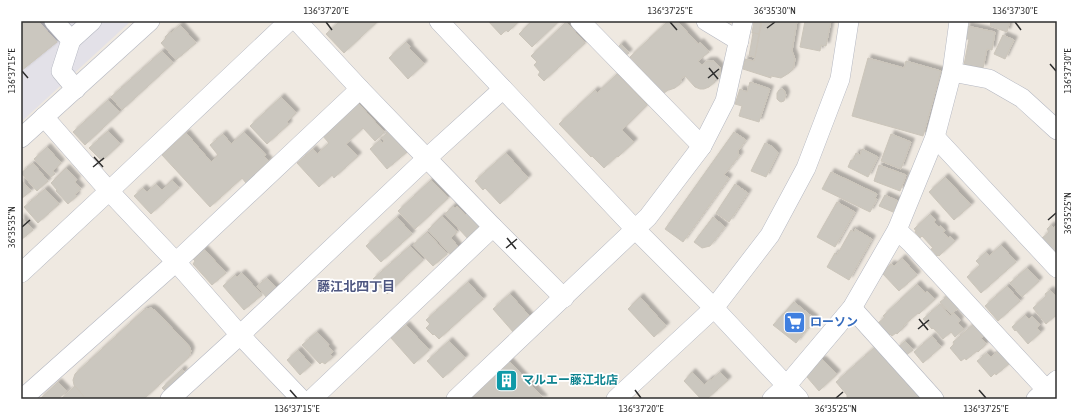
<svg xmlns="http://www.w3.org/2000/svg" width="1078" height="420" font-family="'Asap Condensed','Noto Sans JP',sans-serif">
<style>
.industrial{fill:#e3e1e8}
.building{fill:#cbc7bf;stroke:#cbc5ba;filter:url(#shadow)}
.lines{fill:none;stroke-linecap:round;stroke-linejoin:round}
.minor-casing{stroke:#b4b7c1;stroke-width:20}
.minor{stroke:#fff;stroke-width:19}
.ticks{fill:none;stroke:#2e2e2e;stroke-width:1.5}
.labels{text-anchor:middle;stroke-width:3.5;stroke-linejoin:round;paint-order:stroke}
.shop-label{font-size:12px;font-weight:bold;fill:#366cbe;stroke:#fff;text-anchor:start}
.culture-label{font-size:12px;font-weight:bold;fill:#0d838f;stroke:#fff;text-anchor:start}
.neighbourhood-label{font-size:13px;font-weight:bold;fill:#4d5680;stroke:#fff}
.neatline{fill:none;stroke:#2e2e2e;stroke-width:1.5}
.ticks-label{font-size:10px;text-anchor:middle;fill:#2e2e2e}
</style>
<defs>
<filter id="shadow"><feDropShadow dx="3.5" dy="-3.5" stdDeviation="1" flood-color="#0004"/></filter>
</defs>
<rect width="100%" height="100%" fill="#efe9e1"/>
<polygon class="industrial" points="21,21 131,21 21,122"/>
<g class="building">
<polygon points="21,21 38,21 57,42 21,71"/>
<polygon points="340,21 378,21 344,53 326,34"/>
<polygon points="488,21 519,21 508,32 506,30 501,35"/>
<polygon points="532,21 559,21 532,47 519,34"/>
<polygon points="668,21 677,21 698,44 700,42 709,52 698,61 702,65 707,61 714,61 720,67 720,75 714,81 715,82 709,87 704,89 700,89 695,87 685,76 682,78 680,84 675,88 669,90 668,90 663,94 630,57"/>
<polygon points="754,21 761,21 759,34 752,33"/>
<polygon points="762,21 797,21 792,51 795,59 794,65 793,69 789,73 781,78 771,76 771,78 743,69 745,59 754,61"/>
<polygon points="805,21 831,21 826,46 821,45 820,51 800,47"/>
<polygon points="991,21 1010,21 1007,32 990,26"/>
<polygon points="566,22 585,43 544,81 538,75 540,72 534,65 537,62 531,56"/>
<polygon points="180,25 196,43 176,60 161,43 166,38 165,37 170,32 171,33"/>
<polygon points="967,26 995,32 992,50 987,49 983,68 964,65 969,39 965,39"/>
<polygon points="753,33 759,34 755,57 749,56"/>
<polygon points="1003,35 1014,40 1005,59 994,54"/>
<polygon points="406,42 410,47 409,48 424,64 408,79 389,58"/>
<polygon points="621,44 629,53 625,56 617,48"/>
<polygon points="162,51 173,63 122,110 111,97"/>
<polygon points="868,58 904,68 906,61 941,71 923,136 852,116"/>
<polygon points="617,74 647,105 622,130 634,142 618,157 617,156 604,168 592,156 591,157 559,124 595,90 597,93"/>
<polygon points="750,82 770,89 759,122 739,116 742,106 735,104 740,89 747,92"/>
<polygon points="782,89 784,90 786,95 784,101 781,102 779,101 777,99 777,93 779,90"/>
<polygon points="281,97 296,113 287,122 289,124 267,144 250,126"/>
<polygon points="108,100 120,112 85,145 73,132"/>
<polygon points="357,102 384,132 375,141 363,128 346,144 358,156 334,178 332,175 319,187 297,163 313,149 317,154 329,143 321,134"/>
<polygon points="391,130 397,136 394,138 407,152 387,169 370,149 380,140 382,143 384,141 381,138"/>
<polygon points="108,131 120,144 102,161 89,148"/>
<polygon points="244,132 266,155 264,156 269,161 246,183 242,178 210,207 162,155 186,133 211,162 218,155 210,145 223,134 231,144"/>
<polygon points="734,132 746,140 738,151 738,154 740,155 724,175 729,178 683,242 665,229"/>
<polygon points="891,134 911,142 901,169 881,161"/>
<polygon points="765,143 773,147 778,153 766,177 751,171"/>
<polygon points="47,147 61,163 53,171 55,174 51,177 34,159"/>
<polygon points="862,149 878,157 868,177 848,167 851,160 853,160 856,153 860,155"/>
<polygon points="506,153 528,178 500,204 485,188 483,190 475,181"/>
<polygon points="33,163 48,181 37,191 21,173"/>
<polygon points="879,165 906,175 900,191 874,181"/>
<polygon points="66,168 77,180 75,182 81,189 75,194 77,196 68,204 56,191 57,190 51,183"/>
<polygon points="831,172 877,194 875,198 877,199 870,212 822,189"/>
<polygon points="945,177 971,205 954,220 929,192"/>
<polygon points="21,180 31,191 21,199"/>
<polygon points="172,180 179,188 151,214 134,196 143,188 147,192 156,184 162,190"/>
<polygon points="431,180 448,198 415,229 398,211"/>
<polygon points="735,184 748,193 729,222 716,213"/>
<polygon points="45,189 59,204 38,223 24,207"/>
<polygon points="885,195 898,201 893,212 879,206"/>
<polygon points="837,202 855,212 835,247 817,237"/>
<polygon points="453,206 455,208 457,206 465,215 467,213 480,226 470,241 445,214"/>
<polygon points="930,214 936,220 934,222 939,227 941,226 945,231 943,232 948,238 950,236 955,241 939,256 938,255 937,256 931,249 933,248 922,236 920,238 915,232 916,230 914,229"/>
<polygon points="442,216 457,232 451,238 460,249 452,256 428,230"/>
<polygon points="21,217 33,230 21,240"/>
<polygon points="397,217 412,234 381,262 366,246"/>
<polygon points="713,217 725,227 710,246 702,248 694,242"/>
<polygon points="1057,224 1057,255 1042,238 1049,232 1047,229 1051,225 1053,228"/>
<polygon points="855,229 872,239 849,280 827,267 835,253 837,255 851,230 854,232"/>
<polygon points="427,232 447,254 433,266 413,245"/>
<polygon points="1001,245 1016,262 981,293 967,277 980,265 976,261 986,252 989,256"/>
<polygon points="410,246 423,260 387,294 373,279"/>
<polygon points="204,249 226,273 212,285 193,264 195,261 193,259"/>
<polygon points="902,258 917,275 899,291 882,273 891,264 894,266"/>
<polygon points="1027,268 1039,281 1022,297 1010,283"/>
<polygon points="242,273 262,295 244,310 223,286 235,275 237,277"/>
<polygon points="267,278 277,289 267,298 257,286"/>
<polygon points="468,282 483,299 439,339 434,334 433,335 426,328 430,324 426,320"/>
<polygon points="917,284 925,293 927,291 935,299 919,314 918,313 903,326 904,327 897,334 896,333 892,336 890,334 889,335 878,323 885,317 883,316"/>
<polygon points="1007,286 1020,301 998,321 985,306"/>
<polygon points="1050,290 1057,297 1057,317 1055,316 1046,324 1033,308 1046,296 1045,294"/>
<polygon points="510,294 531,318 514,333 493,309"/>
<polygon points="949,295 960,307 951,314 940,302"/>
<polygon points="640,297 666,326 654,337 628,309"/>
<polygon points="794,302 815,319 796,343 773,325"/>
<polygon points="940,304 950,316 954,313 960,320 958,323 964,329 955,337 951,332 943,339 933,328 932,329 923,319"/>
<polygon points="151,308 156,311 189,346 191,351 189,357 144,399 86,399 74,385 73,380 75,374 144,310"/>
<polygon points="1025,315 1029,319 1032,316 1040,325 1037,328 1041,332 1028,344 1016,330 1015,331 1012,327"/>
<polygon points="975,323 986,334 981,338 986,344 978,352 977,351 966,360 965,358 961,361 950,348 954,344 953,342"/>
<polygon points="406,325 429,350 414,364 391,338"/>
<polygon points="317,332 329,345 328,346 333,352 330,354 333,357 325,364 322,362 320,364 302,345"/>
<polygon points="932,336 941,347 923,363 914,352"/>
<polygon points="449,341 465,358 443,378 427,361"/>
<polygon points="905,341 913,350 905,356 897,348"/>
<polygon points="875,347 922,399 847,399 847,395 836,382"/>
<polygon points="298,350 311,365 300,375 287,360"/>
<polygon points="999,351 1010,363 996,375 995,373 991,377 977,361 987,353 991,357"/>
<polygon points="819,360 823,360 837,374 819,391 807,377 807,371"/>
<polygon points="509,361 544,399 466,399"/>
<polygon points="182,369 184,372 165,391 162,388"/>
<polygon points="692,372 704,385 710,379 711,380 720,372 728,380 707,399 701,399 684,381"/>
<polygon points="58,382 67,391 58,399 40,399"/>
<polygon points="75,386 86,399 61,399"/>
</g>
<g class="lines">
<defs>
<g id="minor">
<polyline points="54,21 71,40 61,71 76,89"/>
<polyline points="289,21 109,191 176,262 240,335 301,399"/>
<polyline points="297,21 360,89 493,227 312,399"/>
<polyline points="439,21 635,229 714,308 799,399"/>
<polyline points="580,21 702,146"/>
<polyline points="706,21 739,41"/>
<polyline points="71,40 92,21"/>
<polyline points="952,72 989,79 1022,98 1057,130"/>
<polyline points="935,137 1057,268"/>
<polyline points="21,138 150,21"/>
<polyline points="493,227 564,298"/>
<polyline points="897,230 911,243 1055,399"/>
<polyline points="21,273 109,191 44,117"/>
<polyline points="852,308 934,399"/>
<polyline points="22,399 176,262 360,89"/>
<polyline points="170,399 240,335 427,158 503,89"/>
<polyline points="456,399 648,217 702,146 725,101 743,21"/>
<polyline points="616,399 714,308 770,235 806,168 840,79 849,21"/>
<polyline points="772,399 787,385 852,308 897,230 935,137 952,72 959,21"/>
<polyline points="1036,399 1057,380"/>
</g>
</defs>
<use href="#minor" class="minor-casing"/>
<use href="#minor" class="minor"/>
</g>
<path class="ticks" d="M326,22L332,30M670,22L677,30M1015,22L1021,30M767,28L775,22M1050,64L1056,71M709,68L718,79M22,71L28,78M708,78L719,69M94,157L103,167M93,167L104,158M1048,220L1056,213M22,227L30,220M507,238L516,249M506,248L517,239M919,319L928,330M918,329L929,320M290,390L297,398M635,390L641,398M979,390L986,398M836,398L843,392"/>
<defs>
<symbol id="supermarket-square" viewBox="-11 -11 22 22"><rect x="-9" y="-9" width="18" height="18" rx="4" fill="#3f7fe0" stroke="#fff"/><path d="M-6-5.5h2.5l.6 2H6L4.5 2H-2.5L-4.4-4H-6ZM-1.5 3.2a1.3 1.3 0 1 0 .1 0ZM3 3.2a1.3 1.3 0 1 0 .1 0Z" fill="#fff"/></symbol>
<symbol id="building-square" viewBox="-11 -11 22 22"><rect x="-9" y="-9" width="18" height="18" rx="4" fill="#0f9aa8" stroke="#fff"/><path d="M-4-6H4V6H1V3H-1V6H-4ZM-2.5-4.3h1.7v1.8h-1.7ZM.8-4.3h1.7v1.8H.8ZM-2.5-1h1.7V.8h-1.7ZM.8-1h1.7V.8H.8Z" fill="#fff"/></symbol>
</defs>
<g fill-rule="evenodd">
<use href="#supermarket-square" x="782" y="310" width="25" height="25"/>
<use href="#building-square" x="494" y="368" width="25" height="25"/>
</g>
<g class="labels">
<g class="shop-label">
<text x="810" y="326">ローソン</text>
</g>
<g class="culture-label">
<text x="522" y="384">マルエー藤江北店</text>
</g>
<g class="neighbourhood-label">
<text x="356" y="291">藤江北四丁目</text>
</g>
</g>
<rect width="1078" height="420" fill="none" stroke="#ffffff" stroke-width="44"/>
<rect x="22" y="22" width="1034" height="376" class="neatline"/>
<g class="ticks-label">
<text x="326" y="14">136°37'20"E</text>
<text x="670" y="14">136°37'25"E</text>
<text x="775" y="14">36°35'30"N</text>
<text x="1015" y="14">136°37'30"E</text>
<text transform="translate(11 71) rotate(-90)" y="4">136°37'15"E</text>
<text transform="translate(1067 71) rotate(-90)" y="4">136°37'30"E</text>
<text transform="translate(1067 213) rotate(-90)" y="4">36°35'25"N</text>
<text transform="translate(11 227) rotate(-90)" y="4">36°35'35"N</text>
<text x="297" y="412">136°37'15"E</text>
<text x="641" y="412">136°37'20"E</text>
<text x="836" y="412">36°35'25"N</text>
<text x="986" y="412">136°37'25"E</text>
</g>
</svg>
